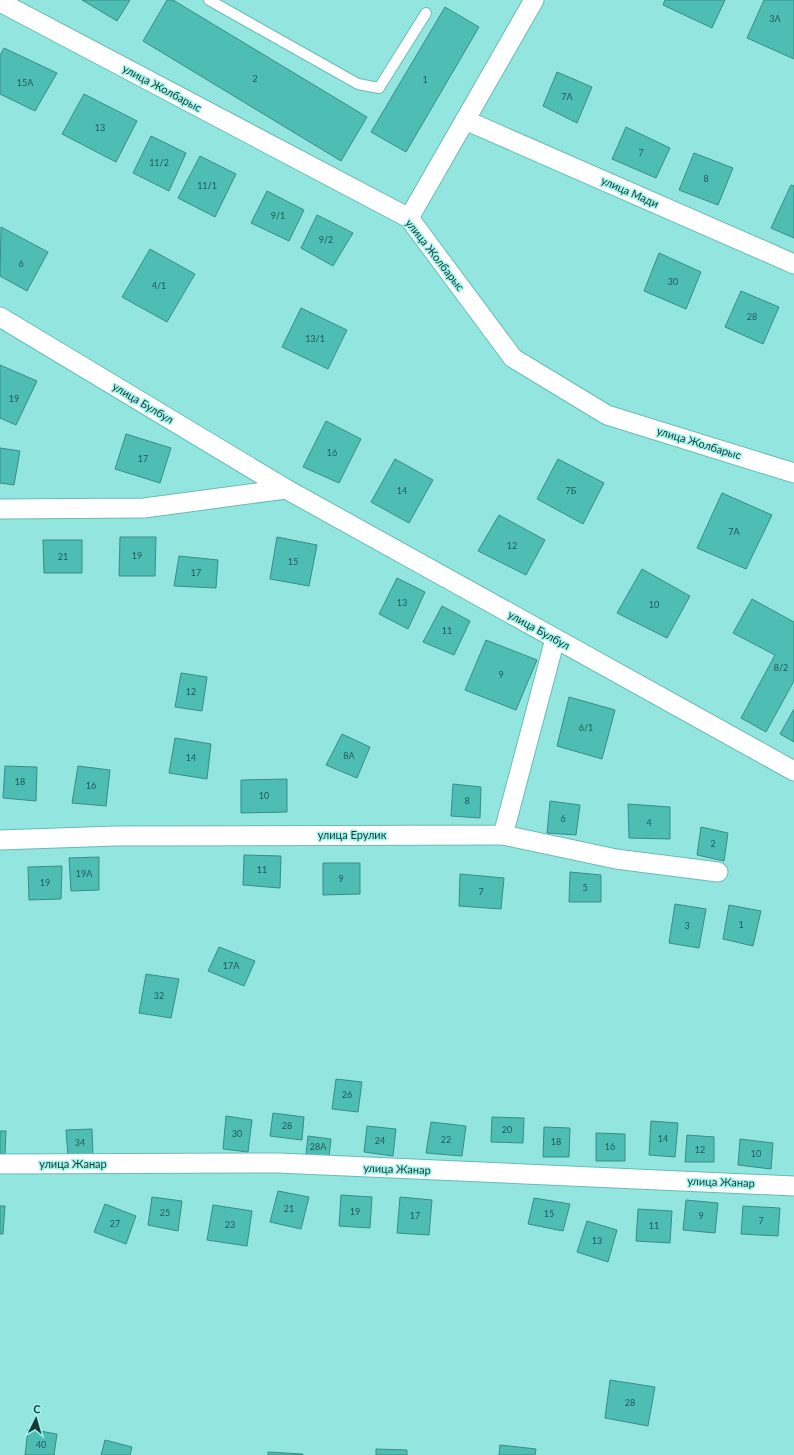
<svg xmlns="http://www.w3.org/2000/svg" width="794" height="1455" font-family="Lato,sans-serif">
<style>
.building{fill:#4ebdb4;stroke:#388d87}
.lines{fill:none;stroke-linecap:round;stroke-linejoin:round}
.lane-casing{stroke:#69bcb5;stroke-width:12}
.street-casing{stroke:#69bcb5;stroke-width:21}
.lane{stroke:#fff;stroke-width:10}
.street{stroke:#fff;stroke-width:19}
.labels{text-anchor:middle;stroke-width:3;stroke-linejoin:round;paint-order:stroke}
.number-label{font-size:9px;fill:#245a56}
.street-label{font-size:11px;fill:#163936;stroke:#a0f4ec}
</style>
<rect width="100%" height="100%" fill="#93e6df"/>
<g class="building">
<polygon points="82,0 130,0 117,21"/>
<polygon points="167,0 173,0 367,117 341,161 143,41"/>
<polygon points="665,0 725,0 712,28 663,5"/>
<polygon points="764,0 794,0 794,59 747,38"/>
<polygon points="445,7 479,27 406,152 371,132"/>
<polygon points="4,48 57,73 35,111 0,94 0,55"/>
<polygon points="557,72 592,87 577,123 543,106"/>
<polygon points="84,94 137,121 116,162 62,134"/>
<polygon points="626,127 670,148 656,178 612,159"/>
<polygon points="151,136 186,153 169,191 133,173"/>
<polygon points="694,153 733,168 718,205 679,190"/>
<polygon points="200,156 236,174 215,217 178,198"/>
<polygon points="791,185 794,186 794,238 771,228"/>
<polygon points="267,191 304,210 289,241 251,223"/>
<polygon points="317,215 353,233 333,266 301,248"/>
<polygon points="1,227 48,252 27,291 0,276"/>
<polygon points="150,249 195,274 167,322 122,297"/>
<polygon points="659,253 701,272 686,309 644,291"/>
<polygon points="741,291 779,307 763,344 725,327"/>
<polygon points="301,308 347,330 328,369 282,347"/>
<polygon points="0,365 37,381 16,425 0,418"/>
<polygon points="326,421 361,439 339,483 303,467"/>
<polygon points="126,434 171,448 160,483 115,469"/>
<polygon points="0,448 20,451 14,485 0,483"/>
<polygon points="395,459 433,480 409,523 371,502"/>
<polygon points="558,459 604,483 583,524 537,499"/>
<polygon points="722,493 772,515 746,569 697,548"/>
<polygon points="499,515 545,540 526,575 478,551"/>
<polygon points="120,537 156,537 155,576 119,576"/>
<polygon points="277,537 317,545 309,586 270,579"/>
<polygon points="43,540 82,540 82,573 44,573"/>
<polygon points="179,556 218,560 216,588 174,586"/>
<polygon points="642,569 690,596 667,638 617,613"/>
<polygon points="397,578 425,592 408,629 379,614"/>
<polygon points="752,599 794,622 794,681 766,732 741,718 775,655 733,633"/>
<polygon points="442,606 470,621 454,655 423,642"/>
<polygon points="486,640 537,660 516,710 465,690"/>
<polygon points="181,673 207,677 202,711 175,707"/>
<polygon points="569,697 615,710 602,759 557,746"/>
<polygon points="794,709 794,742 780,734"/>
<polygon points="342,734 370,747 357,778 326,765"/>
<polygon points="175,738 211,744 207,779 169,773"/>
<polygon points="5,766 37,767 36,801 3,798"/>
<polygon points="78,766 110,770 106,806 72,803"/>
<polygon points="287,779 287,812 241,813 241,780"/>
<polygon points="453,784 481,787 480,818 451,816"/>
<polygon points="550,801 580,805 576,835 547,833"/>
<polygon points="628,804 670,807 670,839 629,838"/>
<polygon points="701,827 728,833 724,861 697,855"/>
<polygon points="244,855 281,856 280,888 243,885"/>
<polygon points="99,857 99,890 71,891 69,858"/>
<polygon points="323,863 360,863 360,894 323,895"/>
<polygon points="62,866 61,899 29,900 28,867"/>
<polygon points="570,872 601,875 601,902 569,902"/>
<polygon points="460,874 504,878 501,909 459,906"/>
<polygon points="675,904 706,909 699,948 669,943"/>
<polygon points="729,905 761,911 753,946 723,939"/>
<polygon points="219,947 255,961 244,986 208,971"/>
<polygon points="146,974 179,979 171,1018 139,1013"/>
<polygon points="336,1079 362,1082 358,1112 332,1109"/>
<polygon points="273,1113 304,1117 302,1140 270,1136"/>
<polygon points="226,1116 252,1120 248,1152 223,1149"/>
<polygon points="492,1117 524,1118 523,1143 491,1142"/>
<polygon points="651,1121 678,1123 675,1157 649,1155"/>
<polygon points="431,1122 466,1126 462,1156 426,1153"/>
<polygon points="367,1126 396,1129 393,1156 364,1152"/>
<polygon points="544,1127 570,1128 569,1157 543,1157"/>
<polygon points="92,1129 93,1155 68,1156 66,1130"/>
<polygon points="0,1131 6,1131 5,1154 0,1154"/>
<polygon points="596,1133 625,1134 625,1161 596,1161"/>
<polygon points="687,1135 714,1137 714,1162 685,1162"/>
<polygon points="308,1136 331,1139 329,1157 306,1155"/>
<polygon points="740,1139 773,1143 771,1169 738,1165"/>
<polygon points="278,1191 309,1197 301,1229 270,1222"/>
<polygon points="341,1195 372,1197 370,1228 339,1226"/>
<polygon points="152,1197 182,1201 178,1231 148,1225"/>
<polygon points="400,1197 432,1200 429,1235 397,1233"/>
<polygon points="534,1198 570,1204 563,1231 528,1224"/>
<polygon points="686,1200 718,1203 715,1233 683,1230"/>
<polygon points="105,1204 136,1216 126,1244 94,1232"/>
<polygon points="213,1205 252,1211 247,1246 207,1240"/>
<polygon points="0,1206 5,1206 3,1234 0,1234"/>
<polygon points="743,1206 780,1208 778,1236 741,1234"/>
<polygon points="638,1209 672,1211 670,1243 636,1241"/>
<polygon points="587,1221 617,1230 608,1262 577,1252"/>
<polygon points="610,1380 655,1387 648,1426 605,1418"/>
<polygon points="28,1429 57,1434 54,1455 25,1455"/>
<polygon points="105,1440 132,1447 130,1455 101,1455"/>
<polygon points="500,1445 536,1449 535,1455 499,1455"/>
<polygon points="376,1449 407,1450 407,1455 376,1455"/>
<polygon points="268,1452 303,1454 303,1455 268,1455"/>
</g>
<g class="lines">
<defs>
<polyline id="lane" points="209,0 358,84 379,88 426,13"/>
<g id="street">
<polyline points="0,2 409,218 513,358 607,415 794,473"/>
<polyline points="465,120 794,264"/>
<polyline points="409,218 534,0"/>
<polyline points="0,317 286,489 794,771"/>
<polyline points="0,509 144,508 286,489"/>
<polyline points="503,835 616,859 718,872"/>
<polyline points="0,840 115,836 503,835 555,639"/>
<polyline points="0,1164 278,1163 794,1186"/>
</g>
</defs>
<use href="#lane" class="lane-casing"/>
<use href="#street" class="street-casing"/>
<use href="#lane" class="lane"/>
<use href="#street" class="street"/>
</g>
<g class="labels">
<g class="number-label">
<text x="775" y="22">3А</text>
<text x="255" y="82">2</text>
<text x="425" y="83">1</text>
<text x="25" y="86">15А</text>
<text x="567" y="100">7А</text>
<text x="100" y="131">13</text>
<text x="641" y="156">7</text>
<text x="159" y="166">11/2</text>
<text x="706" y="182">8</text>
<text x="207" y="189">11/1</text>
<text x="278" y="219">9/1</text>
<text x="326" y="243">9/2</text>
<text x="21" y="267">6</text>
<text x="673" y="285">30</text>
<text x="159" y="289">4/1</text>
<text x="752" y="320">28</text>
<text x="315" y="342">13/1</text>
<text x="14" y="402">19</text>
<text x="332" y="456">16</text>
<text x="143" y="462">17</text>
<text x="402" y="494">14</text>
<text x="571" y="494">7Б</text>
<text x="734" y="535">7А</text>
<text x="512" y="549">12</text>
<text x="137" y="559">19</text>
<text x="63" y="560">21</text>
<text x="293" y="565">15</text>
<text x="196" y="576">17</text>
<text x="402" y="606">13</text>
<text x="654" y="608">10</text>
<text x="447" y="634">11</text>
<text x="781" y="671">8/2</text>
<text x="501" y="678">9</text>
<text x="191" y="695">12</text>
<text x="586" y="731">6/1</text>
<text x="349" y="759">8А</text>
<text x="191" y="761">14</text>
<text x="20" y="785">18</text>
<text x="91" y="789">16</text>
<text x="264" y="799">10</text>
<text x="467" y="804">8</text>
<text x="563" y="822">6</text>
<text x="649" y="826">4</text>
<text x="713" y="847">2</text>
<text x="262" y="873">11</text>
<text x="84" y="877">19А</text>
<text x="341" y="882">9</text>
<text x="45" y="886">19</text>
<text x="585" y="891">5</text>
<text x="481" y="895">7</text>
<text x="741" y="928">1</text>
<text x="687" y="929">3</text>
<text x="231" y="969">17А</text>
<text x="159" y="999">32</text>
<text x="347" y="1098">26</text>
<text x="287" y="1129">28</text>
<text x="507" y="1133">20</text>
<text x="237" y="1137">30</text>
<text x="663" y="1142">14</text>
<text x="446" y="1143">22</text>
<text x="380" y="1144">24</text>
<text x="556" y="1145">18</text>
<text x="80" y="1146">34</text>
<text x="318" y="1150">28А</text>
<text x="610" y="1150">16</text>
<text x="700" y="1153">12</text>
<text x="756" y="1157">10</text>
<text x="289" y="1212">21</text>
<text x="355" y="1215">19</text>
<text x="165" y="1216">25</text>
<text x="549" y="1217">15</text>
<text x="415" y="1219">17</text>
<text x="701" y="1219">9</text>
<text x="761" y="1224">7</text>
<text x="115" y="1227">27</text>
<text x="230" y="1228">23</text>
<text x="654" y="1229">11</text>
<text x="597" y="1244">13</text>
<text x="630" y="1406">28</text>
<text x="41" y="1448">40</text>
</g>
<g class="street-label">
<text transform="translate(162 88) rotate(28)" y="4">улица Жолбарыс</text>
<text transform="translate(630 192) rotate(24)" y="4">улица Мади</text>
<text transform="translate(435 255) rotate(52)" y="4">улица Жолбарыс</text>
<text transform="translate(143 403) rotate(31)" y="4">улица Булбул</text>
<text transform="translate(699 443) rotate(17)" y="4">улица Жолбарыс</text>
<text transform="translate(539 630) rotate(29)" y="4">улица Булбул</text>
<text x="352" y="839">улица Ерулик</text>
<text x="73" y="1168">улица Жанар</text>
<text transform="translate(397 1169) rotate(2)" y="4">улица Жанар</text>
<text transform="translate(721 1182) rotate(2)" y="4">улица Жанар</text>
</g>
</g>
<g transform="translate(36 1419) rotate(5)" stroke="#a0f4ec" stroke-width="3" paint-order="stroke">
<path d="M0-3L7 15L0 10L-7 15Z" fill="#163936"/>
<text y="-6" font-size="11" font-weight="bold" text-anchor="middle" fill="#163936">С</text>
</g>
</svg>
